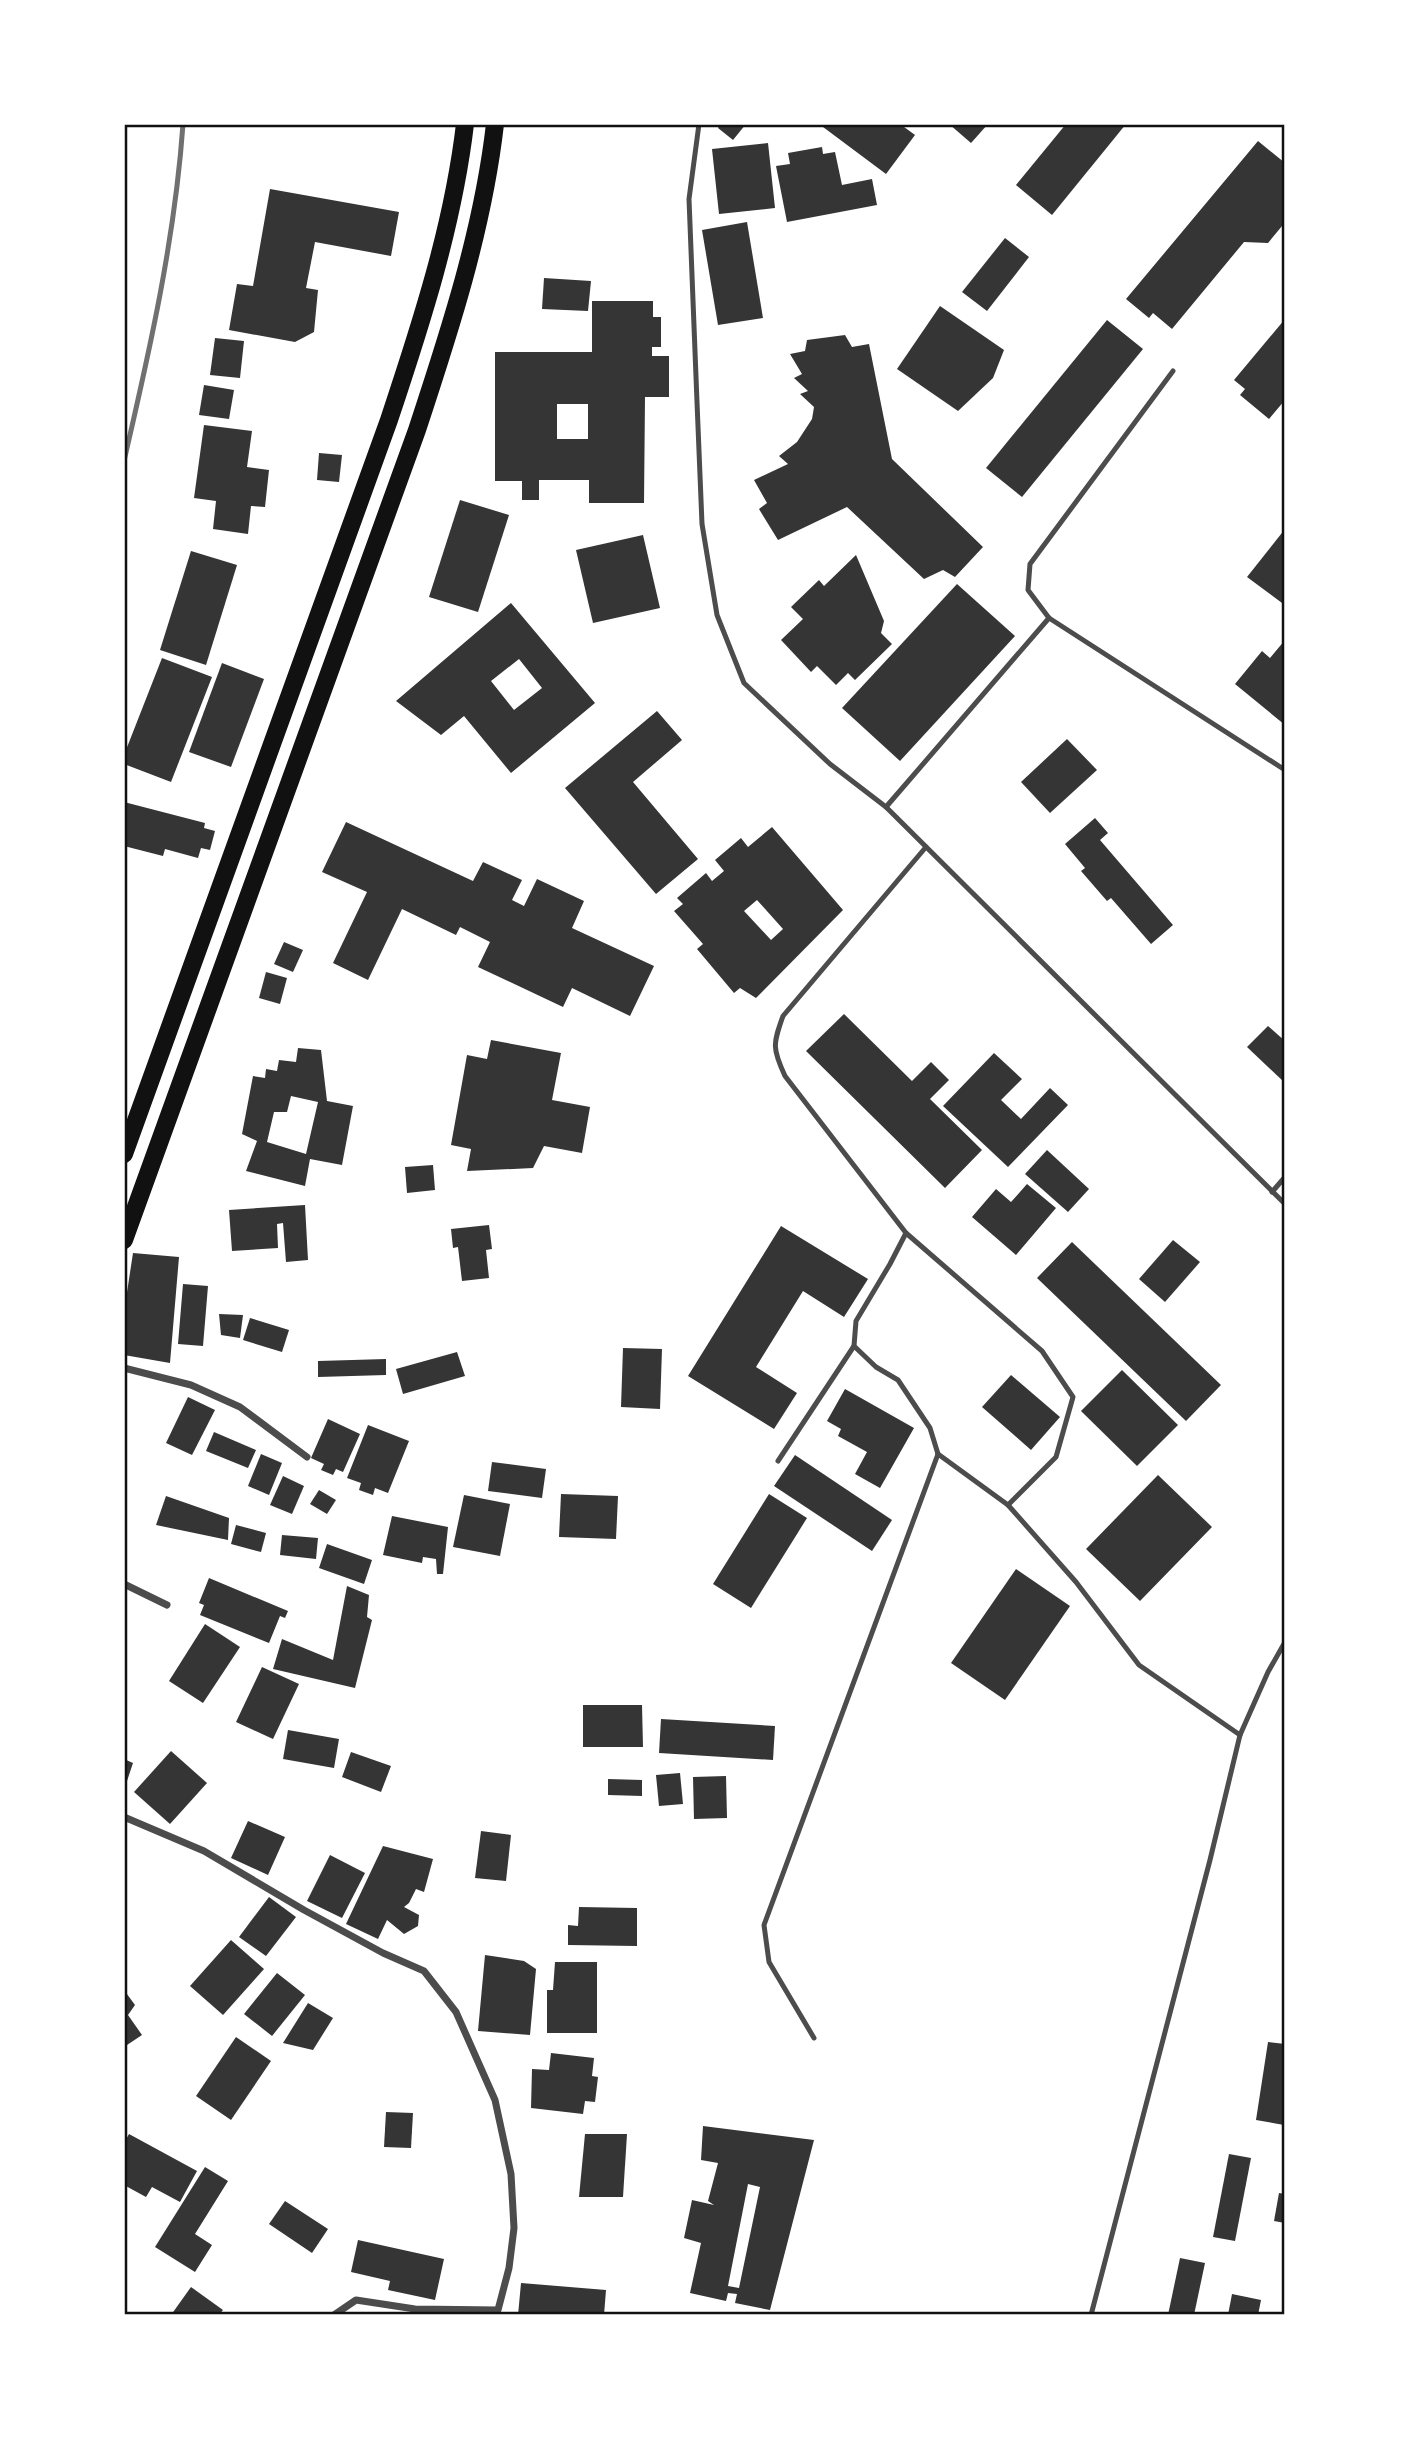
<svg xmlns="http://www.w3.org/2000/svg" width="1409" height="2439" font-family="'IBM Plex Sans',sans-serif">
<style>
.building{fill:#353535;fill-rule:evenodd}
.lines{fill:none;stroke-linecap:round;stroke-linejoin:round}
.service{stroke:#4c4c4c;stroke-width:5}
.minor{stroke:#4c4c4c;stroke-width:7}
.primary{stroke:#111;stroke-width:18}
.rail{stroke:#707070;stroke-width:5}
.neatline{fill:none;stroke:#111;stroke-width:2.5}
</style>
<rect width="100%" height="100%" fill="#fff"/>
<g class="building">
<polygon points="720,124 746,124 733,140 718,128"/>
<polygon points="819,124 900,124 915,135 886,174"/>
<polygon points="949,124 988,124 971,143"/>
<polygon points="1066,124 1126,124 1052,215 1016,185"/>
<polygon points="1258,141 1285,163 1285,228 1282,226 1268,243 1244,242 1172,329 1153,313 1149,318 1126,299"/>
<polygon points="768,143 775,208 719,214 712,149"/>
<polygon points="822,147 823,154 835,152 842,185 872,179 877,205 787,222 776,166 790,164 788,153"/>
<polygon points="270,189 399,212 391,256 315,242 306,288 318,290 314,332 295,342 229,330 237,284 253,286"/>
<polygon points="747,222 763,318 718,325 702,230"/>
<polygon points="1005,238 1029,257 987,311 962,292"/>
<polygon points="544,278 591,281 588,311 542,309"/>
<path d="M592,301H653V317H661V347H652V356H669V397H645L644,503H589V480H539V500H522V481H495V352H592ZM557,404H588V439H557Z"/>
<polygon points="940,306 1004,350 993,378 958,411 897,369"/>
<polygon points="1285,319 1285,400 1269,419 1240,395 1245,389 1234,380"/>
<polygon points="1107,320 1143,349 1022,497 986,468"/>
<polygon points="845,335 852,347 869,344 892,459 983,547 955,577 943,570 924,579 847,507 778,540 759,509 767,503 754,480 788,464 779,456 797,442 812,419 814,407 800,394 808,391 794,378 802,374 790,354 805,351 807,340"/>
<polygon points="215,338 244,341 240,378 210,375"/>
<polygon points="204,385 234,390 229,419 199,415"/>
<polygon points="204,425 252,431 247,467 269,470 265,507 251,506 248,534 213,529 216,501 194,498"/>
<polygon points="319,453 342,455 339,482 317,480"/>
<polygon points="460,500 509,515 478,612 429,597"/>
<polygon points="1285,529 1285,600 1282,603 1247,577"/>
<polygon points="643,535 660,608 593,623 576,550"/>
<polygon points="191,551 237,565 206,665 160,650"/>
<polygon points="856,555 884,621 881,633 892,644 855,680 848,673 836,685 817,666 811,672 781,640 803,619 791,607 819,580 824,586"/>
<polygon points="957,584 1015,636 900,761 842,708"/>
<path d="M511,603L595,703L511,773L464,716L441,735L396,701ZM519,659L542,688L514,710L491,681Z"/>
<polygon points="1285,640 1285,725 1235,684 1262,651 1270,658"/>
<polygon points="162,658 212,677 171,782 124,764 124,755"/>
<polygon points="222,663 264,679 231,767 189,752"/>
<polygon points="657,711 682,740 633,782 698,859 656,894 565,788"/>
<polygon points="1067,739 1097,770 1050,813 1021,782"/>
<polygon points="124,802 205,823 204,828 215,831 210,850 201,848 198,858 165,849 163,856 124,846"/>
<polygon points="1095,818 1108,833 1100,840 1173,925 1151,944 1111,898 1107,901 1081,871 1085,868 1065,844"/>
<polygon points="346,822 473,881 483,862 522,880 512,900 524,906 537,879 584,901 572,928 654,966 630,1016 572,988 563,1007 478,967 490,942 460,927 456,935 402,909 368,980 333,963 367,892 322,872"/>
<path d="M772,827L843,910L756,998L740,988L734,993L697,949L703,944L674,911L683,904L677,898L706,873L712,881L724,871L715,860L741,838L748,847ZM757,900L783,929L771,940L744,911Z"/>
<polygon points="284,942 303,950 293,972 274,964"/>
<polygon points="266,972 287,978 280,1004 259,998"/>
<polygon points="844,1014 912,1081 931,1062 949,1080 930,1099 982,1150 945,1188 806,1051"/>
<polygon points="1268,1026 1285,1041 1285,1083 1247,1047"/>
<polygon points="491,1040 561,1053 552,1100 590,1107 582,1153 544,1146 533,1168 467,1171 471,1149 451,1145 467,1055 487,1059"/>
<path d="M298,1048L321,1050L327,1101L353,1106L342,1165L310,1159L305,1186L246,1171L257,1141L242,1134L253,1076L265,1078L266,1069L277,1071L279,1060L296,1062ZM291,1096L318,1102L306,1154L267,1142L274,1112H287Z"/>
<polygon points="994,1053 1022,1079 1001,1100 1021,1119 1050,1088 1068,1105 1008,1167 943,1106"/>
<polygon points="1047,1150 1089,1189 1068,1212 1025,1174"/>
<polygon points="433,1165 435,1190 407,1193 405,1167"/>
<polygon points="1027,1184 1056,1208 1016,1255 972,1217 996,1189 1011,1202"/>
<polygon points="305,1205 308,1260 286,1262 283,1223 277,1224 278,1248 232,1251 229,1210"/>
<polygon points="489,1225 492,1249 486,1250 489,1278 462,1281 458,1247 453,1248 451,1229"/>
<polygon points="781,1226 868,1279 844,1317 803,1291 756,1367 797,1393 774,1429 688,1376"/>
<polygon points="1173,1240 1200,1262 1165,1302 1139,1279"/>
<polygon points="1072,1242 1221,1385 1186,1421 1037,1278"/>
<polygon points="133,1253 179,1257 170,1363 124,1355 124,1312"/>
<polygon points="183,1284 208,1286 203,1346 178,1344"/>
<polygon points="219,1314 243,1315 240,1338 221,1335"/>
<polygon points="250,1318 289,1330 282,1352 243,1340"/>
<polygon points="623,1348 662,1349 660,1409 621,1407"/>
<polygon points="457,1352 465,1376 403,1394 396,1369"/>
<polygon points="386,1359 386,1375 318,1377 318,1361"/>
<polygon points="1122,1370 1178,1425 1137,1466 1081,1411"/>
<polygon points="1011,1375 1060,1417 1031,1450 982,1407"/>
<polygon points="845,1389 914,1428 880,1488 855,1474 867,1452 838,1436 841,1429 827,1421"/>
<polygon points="188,1397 215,1410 192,1455 166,1443"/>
<polygon points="328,1419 360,1434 343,1472 336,1469 333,1475 321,1470 324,1464 311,1458"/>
<polygon points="368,1425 409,1441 388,1493 375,1488 373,1495 359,1490 361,1483 347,1478"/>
<polygon points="214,1432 256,1450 248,1468 206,1451"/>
<polygon points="261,1454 282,1463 269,1495 248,1486"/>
<polygon points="795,1455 892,1520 872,1551 774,1486"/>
<polygon points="492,1462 546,1469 542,1498 488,1491"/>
<polygon points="1158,1475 1212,1527 1140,1601 1086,1549"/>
<polygon points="283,1476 304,1486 292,1514 270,1505"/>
<polygon points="319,1490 336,1500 327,1514 310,1504"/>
<polygon points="561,1494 618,1496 616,1539 559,1537"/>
<polygon points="769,1494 807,1518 751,1608 713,1584"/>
<polygon points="464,1495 510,1504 500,1556 453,1547"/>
<polygon points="166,1496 229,1518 228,1540 156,1525"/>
<polygon points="392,1516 448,1527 443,1574 437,1574 436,1559 423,1557 422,1563 383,1555"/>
<polygon points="236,1525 266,1533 261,1552 231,1544"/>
<polygon points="282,1535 318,1538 316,1559 280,1555"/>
<polygon points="327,1544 372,1560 364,1584 319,1568"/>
<polygon points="1016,1569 1070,1606 1005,1700 951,1663"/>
<polygon points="209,1578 288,1611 285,1618 280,1616 269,1643 200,1615 204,1605 199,1603"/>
<polygon points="347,1586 369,1595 367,1617 372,1620 355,1688 273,1669 282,1639 333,1660"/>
<polygon points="205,1624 240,1647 203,1703 169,1681"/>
<polygon points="262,1667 299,1684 273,1739 236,1722"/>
<polygon points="583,1705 642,1705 643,1747 583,1747"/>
<polygon points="661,1719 775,1726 773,1760 659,1753"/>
<polygon points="288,1730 339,1739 334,1768 283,1759"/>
<polygon points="171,1751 207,1783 170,1824 134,1792"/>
<polygon points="351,1752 391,1766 381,1792 342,1777"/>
<polygon points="124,1759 133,1763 125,1787 124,1787"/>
<polygon points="680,1773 683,1804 659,1806 656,1775"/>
<polygon points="726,1776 727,1818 694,1819 693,1777"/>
<polygon points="608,1779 642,1780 642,1796 608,1795"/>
<polygon points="248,1821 285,1837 268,1875 231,1858"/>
<polygon points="481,1831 511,1835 506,1881 475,1878"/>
<polygon points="383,1846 433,1859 424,1892 416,1889 409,1903 404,1907 419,1915 418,1926 404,1934 387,1920 378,1939 346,1924"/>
<polygon points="330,1855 365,1873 342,1918 307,1901"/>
<polygon points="269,1897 296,1917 266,1956 239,1937"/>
<polygon points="579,1907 637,1908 637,1946 568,1945 568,1925 578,1926"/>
<polygon points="231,1940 264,1969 223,2015 190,1986"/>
<polygon points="485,1955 524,1961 536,1969 530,2035 478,2031"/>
<polygon points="555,1962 597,1962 597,2033 547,2033 547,1990 553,1990"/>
<polygon points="277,1973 305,1995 272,2036 244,2014"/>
<polygon points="124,1990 135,2005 128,2015 142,2035 124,2047"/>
<polygon points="308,2003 333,2018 313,2050 283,2043"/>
<polygon points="236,2037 271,2061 231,2120 196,2096"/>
<polygon points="1268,2042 1285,2044 1284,2125 1256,2120"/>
<polygon points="551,2053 594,2058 592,2076 598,2077 595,2102 585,2101 583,2114 531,2108 532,2069 549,2070"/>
<polygon points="386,2112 413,2113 411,2148 384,2147"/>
<path d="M703,2126L814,2140L770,2310L735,2303L737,2294L728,2293L726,2301L690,2293L701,2243L684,2238L692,2200L714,2205L708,2201L718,2163L701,2160ZM748,2184L760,2187L739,2288L728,2286Z"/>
<polygon points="129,2134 197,2171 180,2202 152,2187 146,2197 124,2185 124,2143"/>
<polygon points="585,2134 627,2134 623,2197 579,2197"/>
<polygon points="1229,2154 1251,2158 1235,2241 1213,2237"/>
<polygon points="205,2167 228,2181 195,2234 212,2245 195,2272 155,2247"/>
<polygon points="1279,2193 1285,2194 1285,2223 1274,2221"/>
<polygon points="285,2201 328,2229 312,2253 269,2224"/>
<polygon points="358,2240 444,2259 435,2300 388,2290 390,2281 351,2272"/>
<polygon points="1180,2258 1205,2263 1194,2315 1168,2315"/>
<polygon points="521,2283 606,2290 604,2315 518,2315"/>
<polygon points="191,2287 223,2310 219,2315 171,2315"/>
<polygon points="1232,2294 1261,2300 1258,2315 1228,2315"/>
</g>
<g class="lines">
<g class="service">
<polyline points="699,124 689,199 697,402 702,524 717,615 744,683 830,764 886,807 1285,1204"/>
<polyline points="1173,371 1030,564 1028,590 1049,618 1285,770"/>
<polyline points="886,807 1049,618"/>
<polyline points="1272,1192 1285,1177"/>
<polyline points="906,1233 1042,1351 1073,1397 1056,1457 1008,1505"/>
<polyline points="938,1454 1008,1505 1076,1582 1139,1665 1240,1735"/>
<polyline points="778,1461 854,1346"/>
<path d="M814,2038L769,1962L764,1925L938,1454L930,1428L898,1380L876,1367L854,1346L856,1321L890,1264L906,1233L785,1076C772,1048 773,1044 783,1016L926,847"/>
<polyline points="1091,2315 1210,1860 1240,1735 1268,1672 1285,1642"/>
</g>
<g class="minor">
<polyline points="124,1368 191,1385 240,1407 307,1457"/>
<polyline points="124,1584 167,1605"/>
<polyline points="124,1817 204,1851 304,1910 383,1953 424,1971 456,2012 495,2100 511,2174 514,2228 509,2268 498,2310 415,2309 356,2300 334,2315"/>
</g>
<g class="primary">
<path d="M124,1154L389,420C421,324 453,226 465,124"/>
<path d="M124,1240L417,430C450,330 483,229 495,124"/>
</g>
<path class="rail" d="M124,461C150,349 175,238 183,124"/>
</g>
<rect width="1409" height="2439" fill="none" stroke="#ffffff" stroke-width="252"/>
<rect x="126" y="126" width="1157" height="2187" class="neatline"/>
</svg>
